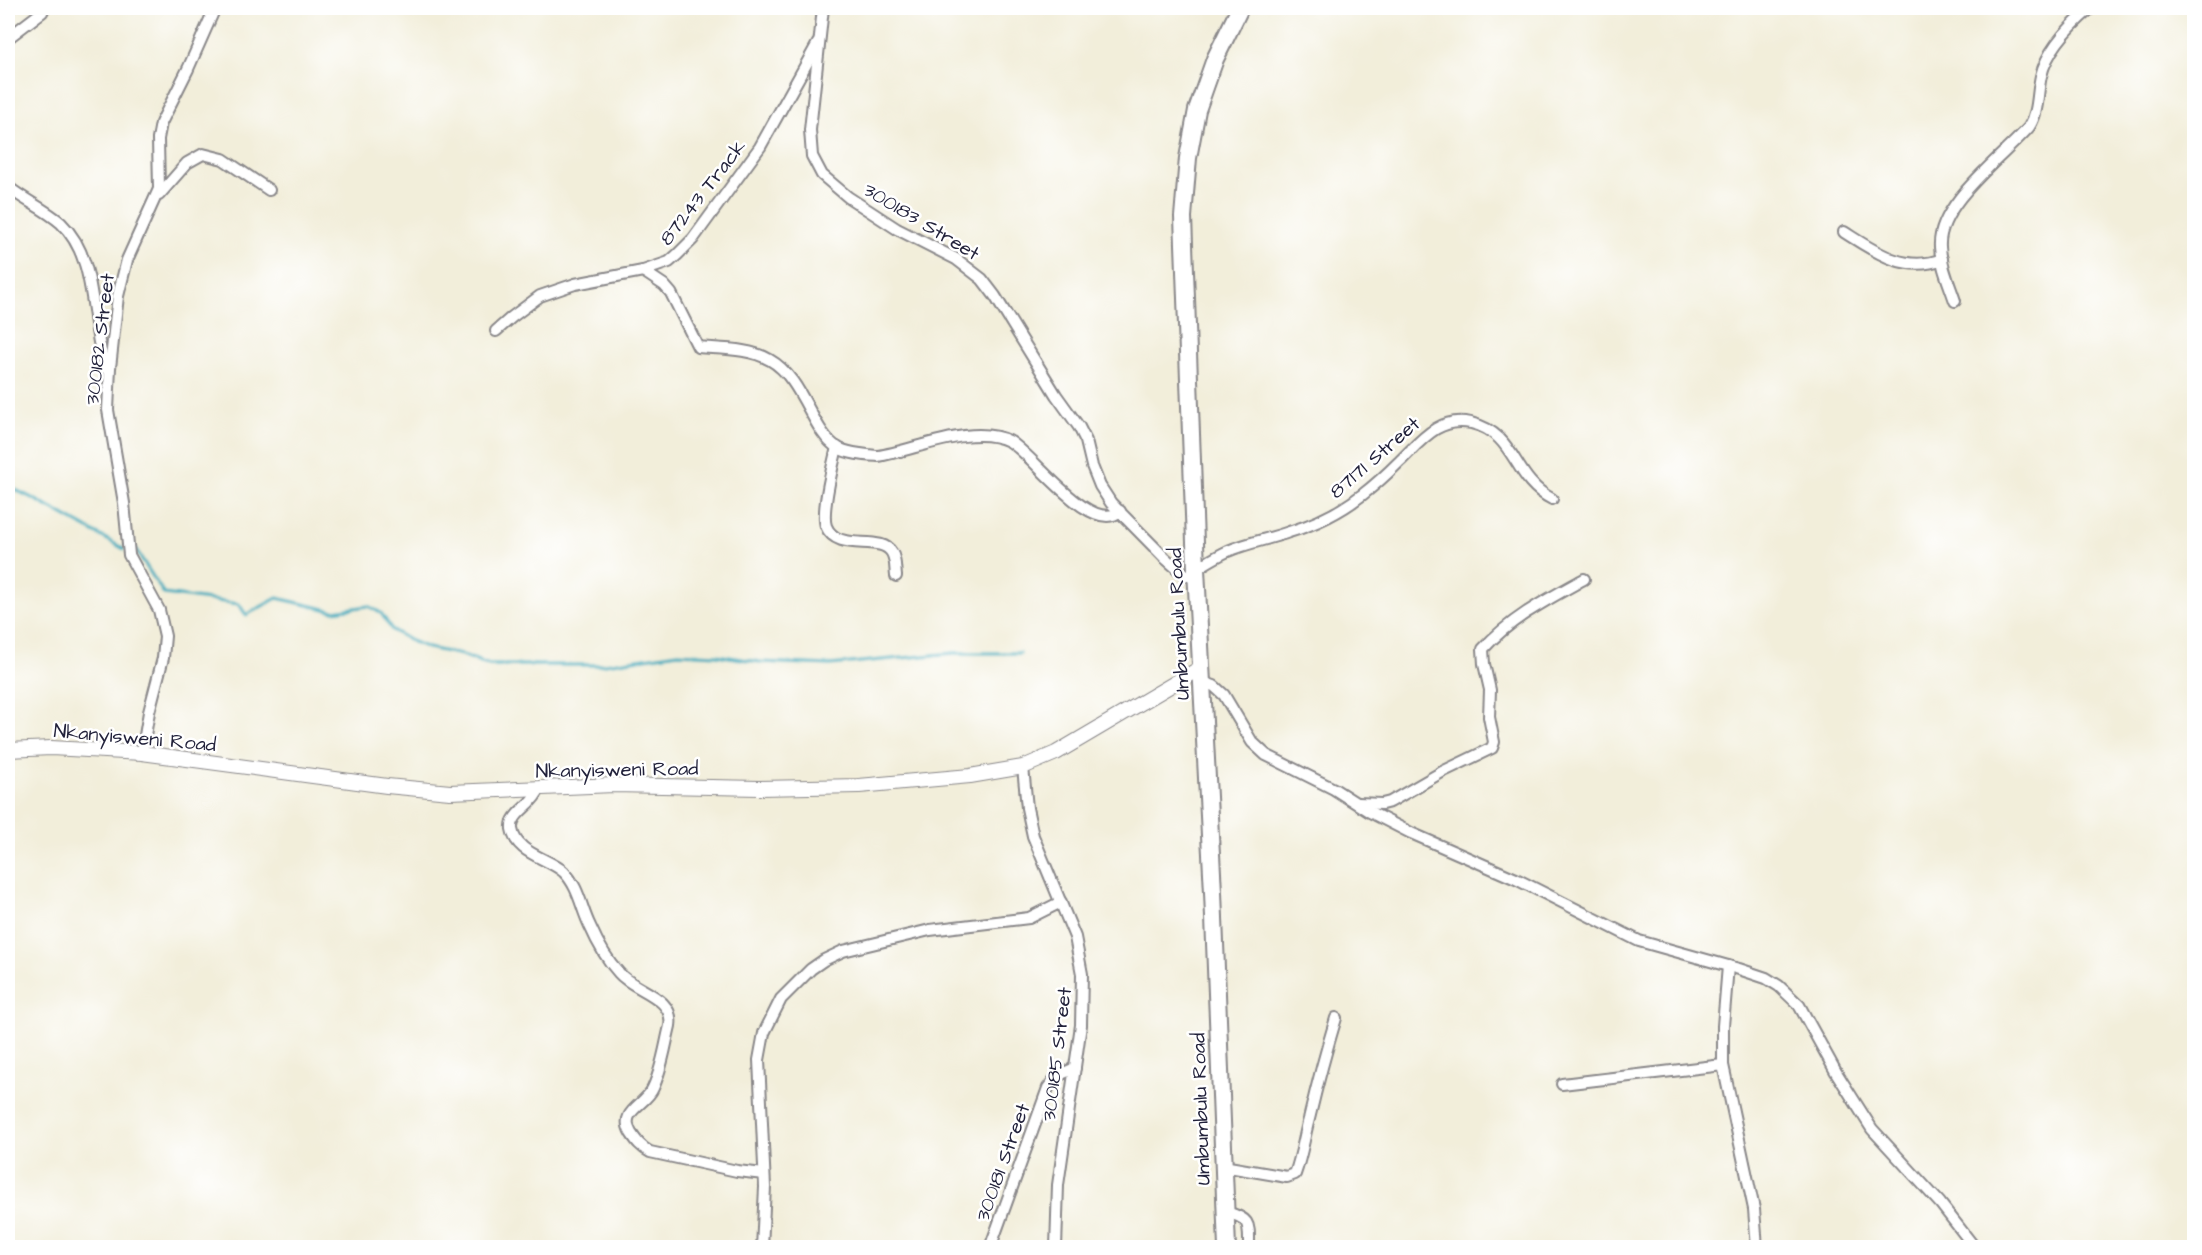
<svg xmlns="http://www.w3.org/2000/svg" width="2202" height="1255" font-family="'Architects Daughter',sans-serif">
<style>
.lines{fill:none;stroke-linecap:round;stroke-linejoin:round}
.stream{stroke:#3fabbe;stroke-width:3}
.minor-casing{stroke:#8a888a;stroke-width:14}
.tertiary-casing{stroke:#8a888a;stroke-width:16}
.secondary-casing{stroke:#8a888a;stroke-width:20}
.minor{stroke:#fff;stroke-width:10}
.tertiary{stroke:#fff;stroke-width:14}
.secondary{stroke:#fff;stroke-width:16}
.labels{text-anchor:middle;stroke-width:5;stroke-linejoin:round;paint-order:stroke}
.street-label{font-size:20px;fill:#22223b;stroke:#fff}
</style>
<rect width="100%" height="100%" fill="#fff"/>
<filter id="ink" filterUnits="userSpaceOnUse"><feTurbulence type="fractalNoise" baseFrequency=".0167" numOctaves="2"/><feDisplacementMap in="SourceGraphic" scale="12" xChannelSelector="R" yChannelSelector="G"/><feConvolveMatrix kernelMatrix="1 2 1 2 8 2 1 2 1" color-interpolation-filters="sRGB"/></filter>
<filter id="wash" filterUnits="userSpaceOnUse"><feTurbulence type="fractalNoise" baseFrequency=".008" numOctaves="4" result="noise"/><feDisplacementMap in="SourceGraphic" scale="24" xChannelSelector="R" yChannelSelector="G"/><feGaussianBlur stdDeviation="1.35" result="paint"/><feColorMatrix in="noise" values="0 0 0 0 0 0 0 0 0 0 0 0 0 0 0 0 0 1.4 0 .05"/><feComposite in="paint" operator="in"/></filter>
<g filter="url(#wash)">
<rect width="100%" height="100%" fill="#f2eeda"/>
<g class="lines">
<g class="stream">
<polyline points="8,486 36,500 124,549"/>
<polyline points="133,549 136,550 164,594 239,604 246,615 277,598 334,611 368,606 381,613 392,630 411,641 428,648 462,655 489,665 598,665 678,653 717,655 760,662 830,665 954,653 1020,653"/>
</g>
</g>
</g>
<g filter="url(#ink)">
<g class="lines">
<defs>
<g id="minor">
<polyline points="823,8 810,130 812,156 822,175 848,197 897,229 956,259 982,279 995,296 1056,395 1079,427 1086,441 1092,466 1100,486 1111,503 1165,558 1181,572 1197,580"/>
<polyline points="8,38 42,12 44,8"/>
<path d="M8,187C24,200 45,209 61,223C100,261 88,323 107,370"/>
<polyline points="159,195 187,163 203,154 223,159 269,190"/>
<path d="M1844,232C1874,251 1905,274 1942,259"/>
<path d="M643,271L664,285L671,293L698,347C721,349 750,348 770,360C804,379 812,433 838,448C849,454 865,455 878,456C916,450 973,423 1009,441C1032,453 1091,537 1120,511"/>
<path d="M1955,301C1949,283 1941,266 1940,247C1937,204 2004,156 2029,127C2039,112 2037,93 2041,76C2047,49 2071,25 2091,8"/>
<polyline points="496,331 512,317 540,296 575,284 643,271 669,262 677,255 693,239 760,147 818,43"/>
<path d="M837,447C833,465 821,511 826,526C837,554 881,533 892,553C896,560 895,569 896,576"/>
<path d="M1196,569C1206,563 1217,556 1228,551C1247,543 1269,539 1289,532C1316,524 1339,513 1362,495C1375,485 1387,474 1399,462C1420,442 1438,416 1471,423C1517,434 1512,479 1552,499"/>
<polyline points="1203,682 1214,686 1224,695 1252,742 1266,755 1334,789 1370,812 1411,833 1516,879 1639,941 1739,969 1766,978 1779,986 1799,1005 1836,1072 1872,1129 1940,1203 1975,1248"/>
<polyline points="142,753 149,712 163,658 165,636 159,610 129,555 124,503 108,410 110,368 118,296 127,260 159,189 158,139 161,123 188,69 215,8"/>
<polyline points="1023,767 1027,808 1033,836 1075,937 1082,974 1081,1025 1058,1185 1056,1248"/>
<path d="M539,789C533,806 510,813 512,829C516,854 549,858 564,872C579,887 581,908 590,926C597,942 607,960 619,973C634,991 675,996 670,1026C665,1046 662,1069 653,1088C646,1105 618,1111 631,1133C637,1142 641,1147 650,1152L737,1171L764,1174"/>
<path d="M1358,803L1382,804L1390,802L1442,772L1492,748L1494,742L1489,717L1490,690L1484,664L1483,649C1511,618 1548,599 1584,579"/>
<polyline points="1728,966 1723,1026 1723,1065 1754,1209 1757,1248"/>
<polyline points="1562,1084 1723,1065"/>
<path d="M1223,1166L1287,1177L1295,1174C1302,1155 1304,1137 1309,1119C1317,1085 1326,1051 1336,1018"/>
<path d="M1226,1212C1251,1219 1249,1223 1249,1248"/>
<polyline points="762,1248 765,1187 759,1060 764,1033 781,999 811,969 824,960 843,951 930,930 1029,918 1061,902"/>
<polyline points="990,1248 1048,1088 1057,1076 1075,1068"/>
</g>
<polyline id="tertiary" points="8,750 51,748 142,753 387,786 450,792 614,785 759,788 859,786 970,776 1023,767 1056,753 1202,667"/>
<polyline id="secondary" points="1227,1248 1213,892 1196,569 1183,217 1188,158 1197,110 1215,59 1240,8"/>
</defs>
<use href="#minor" class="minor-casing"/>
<use href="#tertiary" class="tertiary-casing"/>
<use href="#secondary" class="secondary-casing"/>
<use href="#minor" class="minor"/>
<use href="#tertiary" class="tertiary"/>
<use href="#secondary" class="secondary"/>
</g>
</g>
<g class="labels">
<g class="street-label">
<text transform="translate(702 192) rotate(-52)" y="7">87243 Track</text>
<text transform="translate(922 221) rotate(31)" y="7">300183 Street</text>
<text transform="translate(99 339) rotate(-83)" y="7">300182 Street</text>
<text transform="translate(1374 457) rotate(-41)" y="7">87171 Street</text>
<text transform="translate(1178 624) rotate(-93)" y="7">Umbumbulu Road</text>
<text transform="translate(135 737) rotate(5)" y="7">Nkanyisweni Road</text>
<text transform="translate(617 769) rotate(-1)" y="7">Nkanyisweni Road</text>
<text transform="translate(1056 1054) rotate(-83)" y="7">300185 Street</text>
<text transform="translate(1200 1109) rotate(-92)" y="7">Umbumbulu Road</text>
<text transform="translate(1002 1162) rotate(-70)" y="7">300181 Street</text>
</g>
</g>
<rect width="2202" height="1255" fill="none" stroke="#fff" stroke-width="30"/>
</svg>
